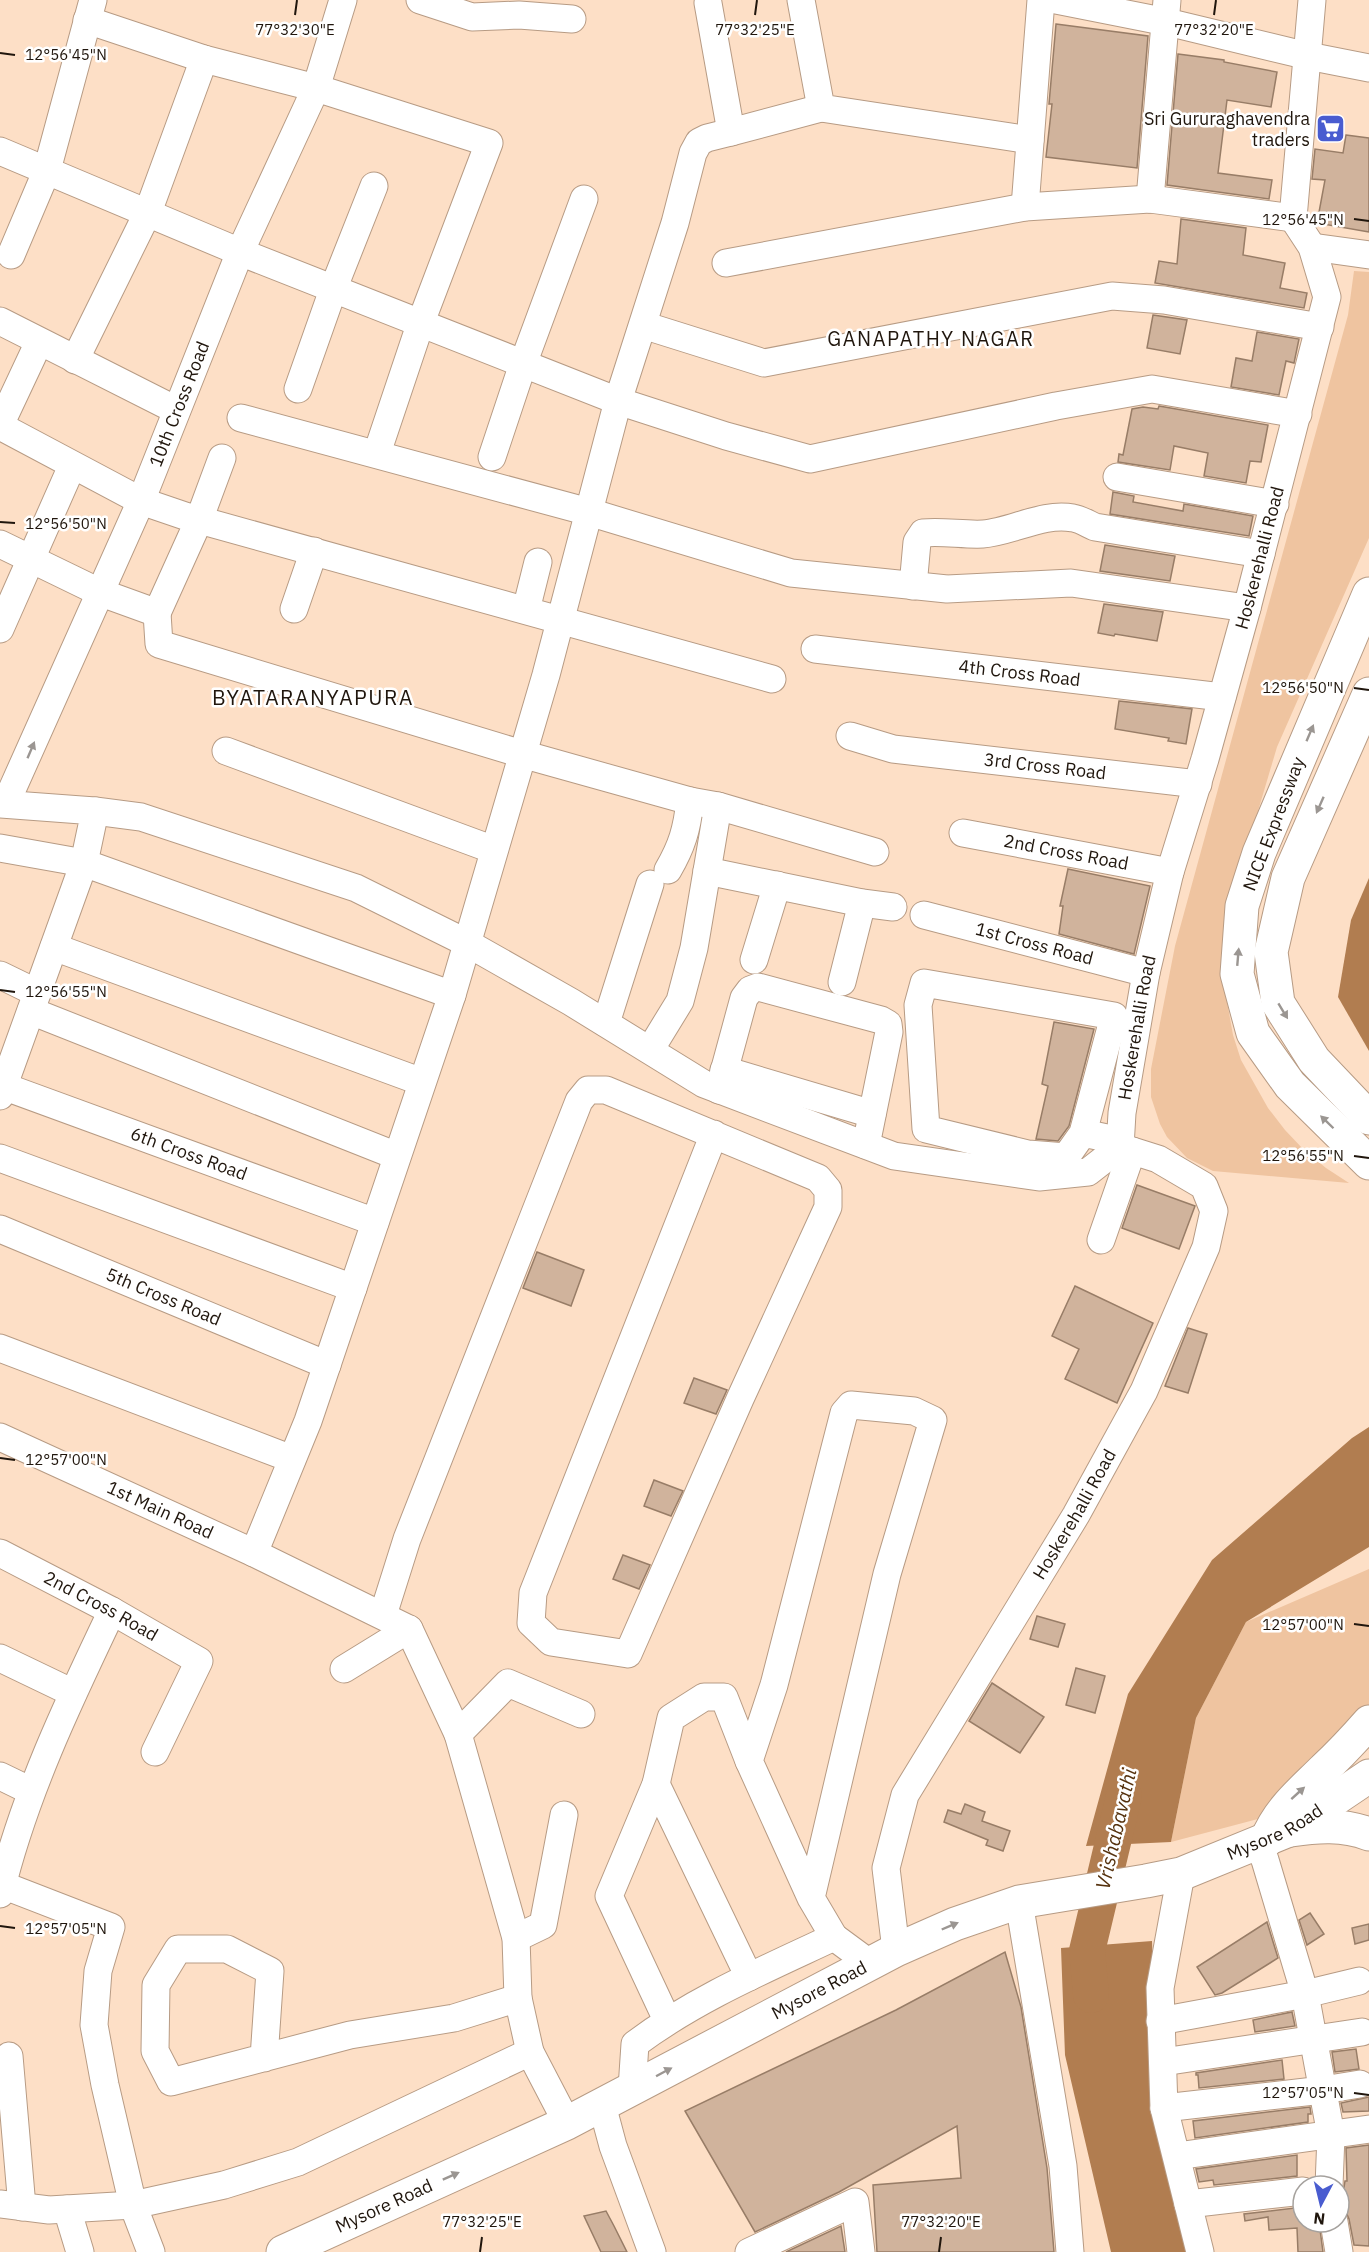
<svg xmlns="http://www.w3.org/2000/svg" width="1369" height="2252" font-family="'IBM Plex Sans',sans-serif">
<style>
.green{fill:#efc4a0}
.water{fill:#b17d50}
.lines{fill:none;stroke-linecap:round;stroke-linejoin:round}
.river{stroke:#b17d50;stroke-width:36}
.building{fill:#d0b39c;stroke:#987d67;stroke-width:1.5}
.minor-casing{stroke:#b79b84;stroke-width:29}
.highway-casing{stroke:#b79b84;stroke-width:35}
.minor{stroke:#fff;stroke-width:27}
.highway{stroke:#fff;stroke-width:33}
.oneway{fill:#9b9692}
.ticks{fill:none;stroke:#20160d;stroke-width:2}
.labels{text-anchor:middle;stroke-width:5;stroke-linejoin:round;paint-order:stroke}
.poi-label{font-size:18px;fill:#20160d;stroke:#fff;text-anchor:end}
.street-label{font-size:18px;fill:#20160d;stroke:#fff}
.neighbourhood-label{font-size:20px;letter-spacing:1.5px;fill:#20160d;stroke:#fff}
.water-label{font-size:20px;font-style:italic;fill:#56320e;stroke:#fff}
.quarter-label{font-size:21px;letter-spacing:1.5px;fill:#20160d;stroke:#fff}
.ticks-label{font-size:15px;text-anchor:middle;fill:#20160d;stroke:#fff;stroke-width:5;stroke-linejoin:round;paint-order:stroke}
</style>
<rect width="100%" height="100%" fill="#fddfc6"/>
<g class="green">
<polygon points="1354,271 1369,272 1369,538 1277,747 1229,909 1224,985 1233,1035 1241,1060 1268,1108 1285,1130 1304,1150 1326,1168 1349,1183 1213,1171 1187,1158 1167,1137 1160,1124 1151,1097 1151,1069 1175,946 1348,315"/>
<polygon points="1369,1569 1369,1748 1280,1813 1171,1842 1196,1718 1246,1622"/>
</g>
<g class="water">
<polygon points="1369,878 1369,1051 1338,997 1351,920"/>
<polygon points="1369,1427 1369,1547 1246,1622 1196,1718 1171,1842 1086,1846 1128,1694 1212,1560 1352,1438"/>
<polygon points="1152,1941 1158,2111 1189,2252 1111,2252 1065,2055 1061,1948"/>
</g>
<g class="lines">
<polyline class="river" points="1091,1995 1087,1951 1124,1796"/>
</g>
<g class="building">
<polygon points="1056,24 1148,36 1137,168 1046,157 1052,104 1049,104"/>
<polygon points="1178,54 1224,60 1224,62 1277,72 1271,107 1227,100 1218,173 1272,180 1269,199 1167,185"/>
<polygon points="1346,135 1369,138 1369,232 1317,223 1325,180 1312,179 1315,149 1343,153"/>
<polygon points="1181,219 1246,228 1243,255 1285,263 1280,288 1307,293 1304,308 1155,283 1159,261 1177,264"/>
<polygon points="1153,315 1187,320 1180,354 1147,348"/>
<polygon points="1257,332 1299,339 1294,363 1286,361 1279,395 1231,387 1236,358 1252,361"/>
<polygon points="1159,406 1268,425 1261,462 1250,461 1246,483 1204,476 1208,453 1174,446 1170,470 1118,462 1119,454 1123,455 1132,409 1143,407 1158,409"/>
<polygon points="1113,492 1134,496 1133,502 1183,511 1184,504 1253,516 1249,536 1110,514"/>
<polygon points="1105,545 1175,556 1170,581 1100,571"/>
<polygon points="1104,604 1163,612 1157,641 1115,634 1114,636 1098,633"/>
<polygon points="1119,701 1192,709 1186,744 1168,741 1169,738 1115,729"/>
<polygon points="1068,869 1150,886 1134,954 1059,934 1063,906 1060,906"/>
<polygon points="1054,1022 1094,1029 1069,1126 1058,1141 1036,1139 1048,1086 1042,1084"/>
<polygon points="1137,1185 1195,1206 1179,1249 1122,1228"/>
<polygon points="537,1252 584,1270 571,1306 523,1288"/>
<polygon points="1075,1286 1153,1323 1117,1403 1065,1379 1079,1349 1052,1336"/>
<polygon points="1188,1328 1207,1334 1188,1393 1165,1386"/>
<polygon points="694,1378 727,1390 716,1414 684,1403"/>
<polygon points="654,1480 683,1491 671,1516 644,1506"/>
<polygon points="623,1555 650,1565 639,1589 613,1579"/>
<polygon points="1037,1616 1065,1624 1058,1647 1030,1639"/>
<polygon points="1076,1668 1105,1676 1095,1713 1066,1705"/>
<polygon points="992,1683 1044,1717 1020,1753 969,1721"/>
<polygon points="965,1804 985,1812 982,1821 1010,1831 1003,1851 986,1845 988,1840 944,1822 948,1810 961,1814"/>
<polygon points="1310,1913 1324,1934 1307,1945 1299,1920"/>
<polygon points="1267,1922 1278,1958 1222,1993 1215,1995 1197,1967"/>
<polygon points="1369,1924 1369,1940 1355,1944 1352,1928"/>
<polygon points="1005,1952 1021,2007 1047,2168 1054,2252 877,2252 873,2185 961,2178 957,2126 839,2192 755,2232 685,2111 896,2010"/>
<polygon points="1292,2012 1295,2026 1255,2032 1253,2020"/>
<polygon points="1356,2049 1359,2069 1335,2072 1332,2052"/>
<polygon points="1282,2060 1284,2079 1199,2088 1198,2075 1196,2075 1196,2073"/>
<polygon points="1369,2097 1369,2111 1343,2112 1341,2103"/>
<polygon points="1310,2107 1311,2114 1308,2114 1308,2122 1195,2138 1193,2121"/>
<polygon points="1369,2145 1369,2246 1354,2245 1349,2219 1346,2212 1339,2207 1339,2198 1343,2194 1345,2181 1347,2181 1346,2148"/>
<polygon points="1297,2155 1297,2176 1214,2185 1213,2180 1199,2182 1196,2169"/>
<polygon points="1303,2207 1303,2222 1319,2222 1323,2252 1298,2252 1297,2228 1269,2230 1268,2217 1245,2221 1244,2214"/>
<polygon points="606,2211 614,2226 627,2252 601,2252 584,2216"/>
<polygon points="841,2226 845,2252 786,2252"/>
</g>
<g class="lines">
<defs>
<g id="minor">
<polyline points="420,0 472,17 519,15 572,19"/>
<polyline points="801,0 821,108 1030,140"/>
<polyline points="1056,0 1167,22 1308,56 1369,68"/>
<polyline points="708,3 731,132 821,108"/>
<polyline points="87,20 204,59 316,88 489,143 421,322 377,453"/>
<polyline points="0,151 240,252 618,401 726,436 810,459 1056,406 1152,389 1298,414"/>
<polyline points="1150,199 1167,0"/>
<polyline points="1025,207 1041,0"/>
<polyline points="1312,247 1369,255"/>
<polyline points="11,255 47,170 93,0"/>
<polyline points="726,263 1025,207 1150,199 1293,218"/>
<polyline points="0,321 176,410"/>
<polyline points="643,325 764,363 1112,296 1164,300 1320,327"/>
<polyline points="75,360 148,212 204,59"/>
<polyline points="298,389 334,287 374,186"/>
<polyline points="241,418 589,512 791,573 947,589 1071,583 1247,608"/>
<polyline points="0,425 39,342"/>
<polyline points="0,426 141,501 185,516 772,679"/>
<polyline points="492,457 523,364 584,199"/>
<polyline points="1117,477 1275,504"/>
<polyline points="0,544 99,592 157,613 159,644 522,754 690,801 718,806 875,852"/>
<path d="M913,586L917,542L923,533C943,531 963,535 983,534C1012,532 1043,512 1073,518C1080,519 1088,524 1095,527L1261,554"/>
<polyline points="294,609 314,551"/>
<polyline points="526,610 538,562"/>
<polyline points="157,613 199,520 222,458"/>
<polyline points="0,629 72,466"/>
<path id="s1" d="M815,649L1222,697"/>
<path id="s2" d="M850,736L893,749L1198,784"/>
<polyline points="226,751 494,850"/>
<path id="s3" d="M6,803L141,501L240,252L316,88L343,0"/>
<polyline points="0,804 95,811 84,863 452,995"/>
<polyline points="95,811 141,817 356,888 467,943 571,1002 704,1084 894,1156 1039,1177 1088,1172 1120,1147"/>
<path id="s4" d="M963,833L1170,872"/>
<polyline points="0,848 84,863 0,1096"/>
<path d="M668,870C682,846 687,829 690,801"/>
<polyline points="707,871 862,903 893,907"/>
<path id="s5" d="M924,915L1146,973"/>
<polyline points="54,947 422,1082"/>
<polyline points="754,960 777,885"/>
<polyline points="0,975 37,993"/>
<polyline points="842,982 862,903"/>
<polyline points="31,1011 397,1156"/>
<polyline points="606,1023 650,884"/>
<polyline points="650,1050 680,1001 694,948 718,806"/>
<polyline points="724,1070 872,1114"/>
<path id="s6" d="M0,1085L375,1222"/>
<polyline points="719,1090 744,998 750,990 758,987 881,1020 888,1024 889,1032 866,1145"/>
<polyline points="1083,1133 1114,1016 924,983 918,1005 926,1129 1028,1154 1066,1157 1083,1133 1121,1141"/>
<polyline points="0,1158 353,1288"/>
<path id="s7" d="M0,1229L327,1365"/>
<polyline points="1101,1240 1132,1151"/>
<polyline points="0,1348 292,1459"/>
<path id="s8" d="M0,1437L254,1553L409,1629L458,1734L516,1938L518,1998L530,2052L567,2123"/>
<path id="s9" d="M0,1553L112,1611L199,1661L155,1752"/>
<polyline points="254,1553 308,1421 452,995 546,675 618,401 675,223 693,153 699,142 707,138 731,132"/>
<polyline points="383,1615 407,1539 579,1101 588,1090 606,1090 818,1178 828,1190 828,1207 740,1399 628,1654 551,1642 531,1623 533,1593 714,1134"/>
<polyline points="0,1658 73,1693"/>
<polyline points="344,1669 409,1629"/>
<polyline points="458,1734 508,1683 581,1714"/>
<polyline points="0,1776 31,1791"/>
<polyline points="656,1784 749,1977"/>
<polyline points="1258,1844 1265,1860 1305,1994 1331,2135 1329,2186"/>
<polyline points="1181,1874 1160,1988 1164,2108 1200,2252"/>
<polyline points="0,1884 111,1927 98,1971 94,2025 105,2085 133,2205 151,2252"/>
<path d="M0,1894C24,1795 68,1703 112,1611"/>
<polyline points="811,1898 887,1574 933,1420 914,1411 851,1405 844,1413 774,1685 749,1761 811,1898 834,1937 872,1965"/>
<polyline points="1019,1902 1063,2166 1070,2252"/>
<polyline points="516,1938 543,1925 564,1815"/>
<path id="s10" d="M896,1950L886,1868L905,1795L1076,1515L1144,1391L1206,1247L1214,1211L1204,1186L1158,1159L1120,1147L1122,1113L1146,973L1170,872L1205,759L1247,608L1327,297L1312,247L1293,218L1312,0"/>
<polyline points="667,2020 609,1896 656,1784 671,1718 704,1697 724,1697 749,1761"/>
<polyline points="1160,2021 1305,1994 1359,1981"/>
<polyline points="9,2056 22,2207"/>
<polyline points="264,2058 270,1971 227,1949 178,1949 156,1985 155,2051 171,2082 350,2035 454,2018 518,1998"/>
<polyline points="1163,2062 1362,2032"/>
<path d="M632,2089L635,2044C695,1999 766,1969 834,1937"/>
<polyline points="602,2105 613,2146 652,2252"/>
<polyline points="1164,2108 1323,2090 1360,2084"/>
<polyline points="1177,2156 1369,2129"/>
<polyline points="0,2204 49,2210 133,2205 224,2185 298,2162 530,2052"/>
<polyline points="1188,2204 1303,2191"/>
<polyline points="67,2209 80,2252"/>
<polyline points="1334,2222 1339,2252"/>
<polyline points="749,2252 855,2202 861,2252"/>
</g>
<g id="highway">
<polyline points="1369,594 1259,853 1242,906 1237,974 1253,1033 1290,1085 1369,1163"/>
<polyline points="1369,694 1288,878 1271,952 1278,1003 1314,1060 1369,1118"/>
<path d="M1291,1830C1317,1826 1343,1824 1369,1834"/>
<path d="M1266,1841C1279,1809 1301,1792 1324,1769C1340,1754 1355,1738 1369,1722"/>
<path id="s11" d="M283,2252L567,2123L896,1950L955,1924L1019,1902L1146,1881L1181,1874L1289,1830L1369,1776"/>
</g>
</defs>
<use href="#minor" class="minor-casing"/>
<use href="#highway" class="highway-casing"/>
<use href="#minor" class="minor"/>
<use href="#highway" class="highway"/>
</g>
<defs><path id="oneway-solid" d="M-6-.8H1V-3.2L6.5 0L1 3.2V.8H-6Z" transform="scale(1.5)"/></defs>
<g class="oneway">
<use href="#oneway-solid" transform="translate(1310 733) rotate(-67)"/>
<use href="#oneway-solid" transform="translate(31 750) rotate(-67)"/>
<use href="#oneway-solid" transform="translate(1320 805) rotate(114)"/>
<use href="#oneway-solid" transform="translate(1238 957) rotate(-85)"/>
<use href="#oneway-solid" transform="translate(1283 1011) rotate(59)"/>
<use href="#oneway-solid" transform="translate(1327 1122) rotate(-136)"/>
<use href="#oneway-solid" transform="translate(1298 1793) rotate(-42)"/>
<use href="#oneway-solid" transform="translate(950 1926) rotate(-23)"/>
<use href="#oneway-solid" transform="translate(664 2072) rotate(-28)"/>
<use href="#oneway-solid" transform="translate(451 2176) rotate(-24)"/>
</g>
<path class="ticks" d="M295,15L297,0M755,15L757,0M1214,15L1216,0M0,53L15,55M1354,219L1369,221M0,522L15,523M1354,688L1369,690M0,990L15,992M1354,1156L1369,1158M0,1458L15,1460M1354,1624L1369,1626M0,1926L15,1928M1354,2093L1369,2095M480,2252L482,2237M939,2252L941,2237"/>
<defs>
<symbol id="supermarket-square" viewBox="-11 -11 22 22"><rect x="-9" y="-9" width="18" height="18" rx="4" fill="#495cd0" stroke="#fff"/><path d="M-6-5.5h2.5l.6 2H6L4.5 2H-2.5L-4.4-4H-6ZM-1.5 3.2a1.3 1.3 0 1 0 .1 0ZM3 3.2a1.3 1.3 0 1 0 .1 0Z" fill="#fff"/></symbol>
</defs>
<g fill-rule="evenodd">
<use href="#supermarket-square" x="1314" y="112" width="33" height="33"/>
</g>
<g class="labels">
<g class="poi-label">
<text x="1310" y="125">Sri Gururaghavendra<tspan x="1310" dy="21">traders</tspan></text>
</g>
<g class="street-label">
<text dy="6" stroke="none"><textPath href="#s3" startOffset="435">10th Cross Road</textPath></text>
<text dy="6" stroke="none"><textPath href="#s10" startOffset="1548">Hoskerehalli Road</textPath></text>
<text dy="6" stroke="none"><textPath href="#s1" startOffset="206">4th Cross Road</textPath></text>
<text dy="6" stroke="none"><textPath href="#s2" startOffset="198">3rd Cross Road</textPath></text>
<text transform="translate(1274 824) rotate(-69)" y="6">NICE Expressway</text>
<text dy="6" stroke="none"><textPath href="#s4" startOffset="105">2nd Cross Road</textPath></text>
<text dy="6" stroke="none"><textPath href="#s5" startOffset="114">1st Cross Road</textPath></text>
<text dy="6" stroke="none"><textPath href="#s10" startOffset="1062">Hoskerehalli Road</textPath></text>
<text dy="6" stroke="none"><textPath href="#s6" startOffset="201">6th Cross Road</textPath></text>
<text dy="6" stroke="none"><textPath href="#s7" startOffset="177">5th Cross Road</textPath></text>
<text dy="6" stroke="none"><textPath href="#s8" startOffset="176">1st Main Road</textPath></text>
<text dy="6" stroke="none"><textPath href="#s10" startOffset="486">Hoskerehalli Road</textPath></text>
<text dy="6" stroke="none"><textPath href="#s9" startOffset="114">2nd Cross Road</textPath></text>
<text dy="6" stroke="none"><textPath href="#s11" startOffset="1083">Mysore Road</textPath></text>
<text dy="6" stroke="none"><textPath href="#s11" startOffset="597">Mysore Road</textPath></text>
<text dy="6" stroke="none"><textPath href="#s11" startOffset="111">Mysore Road</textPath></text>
</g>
<g class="neighbourhood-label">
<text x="931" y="346">GANAPATHY NAGAR</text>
</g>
<g class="water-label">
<text transform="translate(1116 1829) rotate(-77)" y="7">Vrishabavathi</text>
</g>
<g class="quarter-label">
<text x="313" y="705">BYATARANYAPURA</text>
</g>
</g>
<g class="ticks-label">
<text x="295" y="35">77°32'30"E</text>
<text x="755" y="35">77°32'25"E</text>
<text x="1214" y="35">77°32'20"E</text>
<text x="66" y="60">12°56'45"N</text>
<text x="1303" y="225">12°56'45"N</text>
<text x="66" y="529">12°56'50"N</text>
<text x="1303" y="693">12°56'50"N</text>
<text x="66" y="997">12°56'55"N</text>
<text x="1303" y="1161">12°56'55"N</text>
<text x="66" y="1465">12°57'00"N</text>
<text x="1303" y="1630">12°57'00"N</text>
<text x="66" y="1934">12°57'05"N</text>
<text x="1303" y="2098">12°57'05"N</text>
<text x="482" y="2227">77°32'25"E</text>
<text x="941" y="2227">77°32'20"E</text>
</g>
<g transform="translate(1321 2204) rotate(187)"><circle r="28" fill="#ffffff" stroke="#a6a29e" stroke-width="1.5"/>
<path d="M0-4.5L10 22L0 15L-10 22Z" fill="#495cd0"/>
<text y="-9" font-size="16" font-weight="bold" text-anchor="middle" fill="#20160d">N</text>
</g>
</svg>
